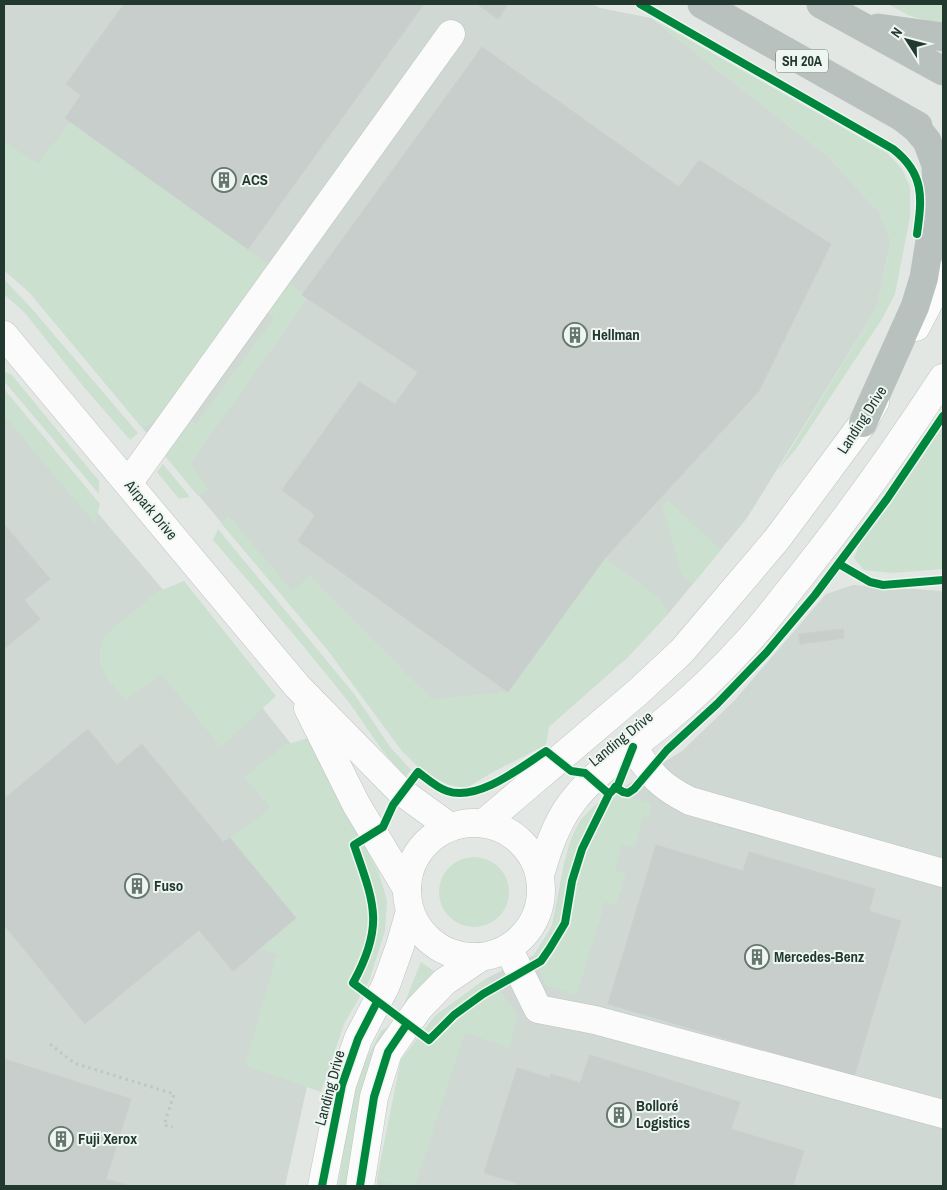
<svg xmlns="http://www.w3.org/2000/svg" width="947" height="1190" font-family="'Archivo Narrow',sans-serif">
<style>
.built{fill:#cfd8d3}
.green{fill:#cbe0cf}
.building{fill:#c8cecb;stroke:#cbd0cd}
.lines{fill:none;stroke-linecap:round;stroke-linejoin:round}
.minor-casing{stroke:#bfc4c1;stroke-width:29}
.highway-casing{stroke:#bcc3c0;stroke-width:29}
.path{stroke:#bfc7c4;stroke-width:3;stroke-dasharray:2.5 4;stroke-linecap:butt}
.minor{stroke:#fbfbfb;stroke-width:28}
.highway{stroke:#b9c1be;stroke-width:28}
.cycleway-casing{stroke:#eff6f2;stroke-width:11}
.cycleway{stroke:#00873e;stroke-width:8}
.labels{text-anchor:middle;stroke-width:4;stroke-linejoin:round;paint-order:stroke}
.shield{fill:#eff6f2;stroke:#5f726a;stroke-width:1}
.shield-label{font-size:14px;font-weight:bold;fill:#21392f}
.poi-label{font-size:15px;font-weight:bold;fill:#21392f;stroke:#eff6f2;text-anchor:start}
.street-label{font-size:15px;fill:#21392f;stroke:#eff6f2}
</style>
<rect width="100%" height="100%" fill="#e2e7e4"/>
<g class="built">
<polygon points="4,4 592,4 600,8 651,18 829,157 879,212 891,241 876,309 747,518 668,614 627,658 485,766 326,648 29,292 4,270"/>
<polygon points="4,403 245,686 303,759 314,1055 285,1186 4,1186"/>
<polygon points="853,585 943,591 943,1186 377,1186 377,1179 401,1060 435,1016 487,978 534,955 552,926 564,864 572,837 581,820 598,803 682,751 734,701 826,594"/>
</g>
<g class="green">
<polygon points="888,4 943,4 943,26 908,15"/>
<polygon points="651,18 887,153 902,169 910,187 910,217 895,294 882,319 796,449 778,470 876,309 891,241 879,212 829,157"/>
<polygon points="70,122 272,267 159,418 143,429 29,292 4,270 4,141 38,164"/>
<polygon points="4,279 32,309 138,433 130,440 83,386 25,313 4,294"/>
<polygon points="289,282 308,298 191,463 209,490 198,496 165,456 188,420 196,424 274,318 266,312"/>
<polygon points="4,372 11,374 99,481 99,494 4,381"/>
<polygon points="4,389 100,504 95,524 4,416"/>
<polygon points="943,422 943,569 891,573 864,570 854,558 862,538"/>
<polygon points="163,464 190,497 179,499 157,472"/>
<polygon points="668,500 721,550 693,584 682,576 662,505"/>
<polygon points="229,516 292,591 310,576 432,699 508,692 605,558 661,599 668,614 627,658 549,727 546,745 495,771 466,788 449,785 424,773 401,750 326,648 221,523"/>
<path d="M218,529L355,695L391,748L411,770L406,776C378,751 366,723 343,695C301,642 257,591 213,540Z"/>
<polygon points="184,581 276,696 221,747 161,674 126,700 109,681 100,665 100,649 104,636 157,592"/>
<polygon points="308,738 378,871 387,900 385,931 369,981 344,1024 321,1092 245,1065 277,954 259,949 296,918 230,838 271,808 244,777 285,745"/>
<path d="M619,795L651,803L650,818L643,817L635,847L622,845L615,870L626,873L616,905L605,902L577,995L546,986L534,955C540,945 548,935 552,925C567,884 558,833 597,804C603,799 612,797 619,795Z"/>
<circle cx="474" cy="892" r="35"/>
<polygon points="421,962 438,974 402,1009"/>
<polygon points="487,978 499,989 517,1014 510,1048 465,1033 415,1186 402,1186 377,1179 401,1060 435,1016"/>
<polygon points="391,1025 350,1186 338,1186 350,1109 362,1067 381,1031"/>
</g>
<g class="building">
<polygon points="124,4 424,4 248,249 65,118 81,95 66,84"/>
<polygon points="477,4 508,4 498,19"/>
<polygon points="482,47 679,187 699,160 831,244 759,391 605,558 508,692 298,541 315,515 282,490 359,382 395,404 418,372 302,295"/>
<polygon points="4,524 50,579 24,600 40,619 4,649"/>
<polygon points="843,629 844,638 800,644 799,634"/>
<polygon points="88,729 117,765 142,744 223,842 230,838 296,918 233,971 199,930 85,1024 4,925 4,799"/>
<polygon points="656,845 743,871 749,852 875,889 869,911 901,921 854,1077 608,1004"/>
<polygon points="590,1055 740,1102 731,1129 804,1151 793,1186 516,1186 517,1183 484,1173 517,1068 550,1078 551,1074 580,1083"/>
<polygon points="4,1059 131,1099 106,1179 130,1186 4,1186"/>
</g>
<g class="lines">
<defs>
<g id="minor">
<polyline points="916,327 943,275"/>
<polyline points="4,335 297,686 399,790 450,827"/>
<polyline points="129,482 451,34"/>
<polyline points="308,708 356,804 407,889"/>
<path d="M633,747C651,775 660,786 690,801L943,873"/>
<polyline points="484,823 638,692 682,651 777,539 863,423 875,402"/>
<circle cx="474" cy="890" r="67"/>
<path d="M540,875C547,851 555,826 570,805C593,773 629,750 660,725C692,699 722,670 750,639C767,620 783,598 800,577C851,513 898,447 943,378"/>
<polyline points="508,948 538,1009 595,1020 943,1114"/>
<polyline points="322,1186 342,1085 358,1039 386,985 400,946 410,911"/>
<polyline points="360,1186 374,1097 388,1052 419,1008 444,982 481,957"/>
</g>
<g id="highway">
<polyline points="702,4 918,126"/>
<polyline points="821,4 943,71"/>
<polyline points="878,28 943,37"/>
<polyline points="863,423 915,307 924,278 937,198 936,165 927,141 917,129 902,117"/>
</g>
</defs>
<use href="#minor" class="minor-casing"/>
<use href="#highway" class="highway-casing"/>
<polyline class="path" points="50,1044 74,1063 174,1094 164,1125 173,1127"/>
<use href="#minor" class="minor"/>
<use href="#highway" class="highway"/>
<defs>
<g id="cycleway">
<path d="M640,4L893,149C925,174 922,198 917,234"/>
<polyline points="839,564 870,582 883,585 943,580"/>
<polyline points="615,787 623,792 628,793 634,789 667,750 717,704 766,653 815,595 887,499 943,416"/>
<path d="M609,794L585,773L571,771L546,751C521,767 478,802 447,791C437,788 426,778 418,772L393,805L383,827L354,845C374,903 385,925 353,983L429,1040L454,1015L483,994L541,961L550,948L565,923L572,881L582,849L609,794L618,785L633,747"/>
<polyline points="322,1186 342,1085 358,1039 377,1002"/>
<polyline points="360,1186 374,1097 388,1052 407,1024"/>
</g>
</defs>
<use href="#cycleway" class="cycleway-casing"/>
<use href="#cycleway" class="cycleway"/>
</g>
<defs>
<symbol id="building-ring" viewBox="-11 -11 22 22"><circle r="9.5" fill="#eff6f2" stroke="#65766e" stroke-width="1.5"/><path d="M-4-6H4V6H1V3H-1V6H-4ZM-2.5-4.3h1.7v1.8h-1.7ZM.8-4.3h1.7v1.8H.8ZM-2.5-1h1.7V.8h-1.7ZM.8-1h1.7V.8H.8Z" fill="#65766e"/></symbol>
</defs>
<g fill-rule="evenodd">
<use href="#building-ring" x="210" y="166" width="28" height="28"/>
<use href="#building-ring" x="561" y="321" width="28" height="28"/>
<use href="#building-ring" x="123" y="872" width="28" height="28"/>
<use href="#building-ring" x="743" y="943" width="28" height="28"/>
<use href="#building-ring" x="605" y="1101" width="28" height="28"/>
<use href="#building-ring" x="47" y="1125" width="28" height="28"/>
</g>
<g class="labels">
<rect class="shield" x="776" y="49.5" width="52" height="23" rx="4"/>
<g class="shield-label">
<text x="802" y="66">SH 20A</text>
</g>
<g class="poi-label">
<text x="242" y="185">ACS</text>
<text x="592" y="340">Hellman</text>
<text x="154" y="891">Fuso</text>
<text x="774" y="962">Mercedes-Benz</text>
<text x="636" y="1111">Bolloré<tspan x="636" dy="17">Logistics</tspan></text>
<text x="78" y="1144">Fuji Xerox</text>
</g>
<g class="street-label">
<text transform="translate(862 420) rotate(-57)" y="5">Landing Drive</text>
<text transform="translate(151 510) rotate(50)" y="5">Airpark Drive</text>
<text transform="translate(621 739) rotate(-39)" y="5">Landing Drive</text>
<text transform="translate(330 1088) rotate(-75)" y="5">Landing Drive</text>
</g>
</g>
<rect width="947" height="1190" fill="none" stroke="#21392f" stroke-width="10"/>
<g transform="translate(907 40) rotate(306)" stroke="#eff6f2" stroke-width="4" paint-order="stroke">
<path d="M0-4L9 19L0 12L-9 19Z" fill="#21392f"/>
<text y="-8" font-size="14" font-weight="bold" text-anchor="middle" fill="#21392f">N</text>
</g>
</svg>
